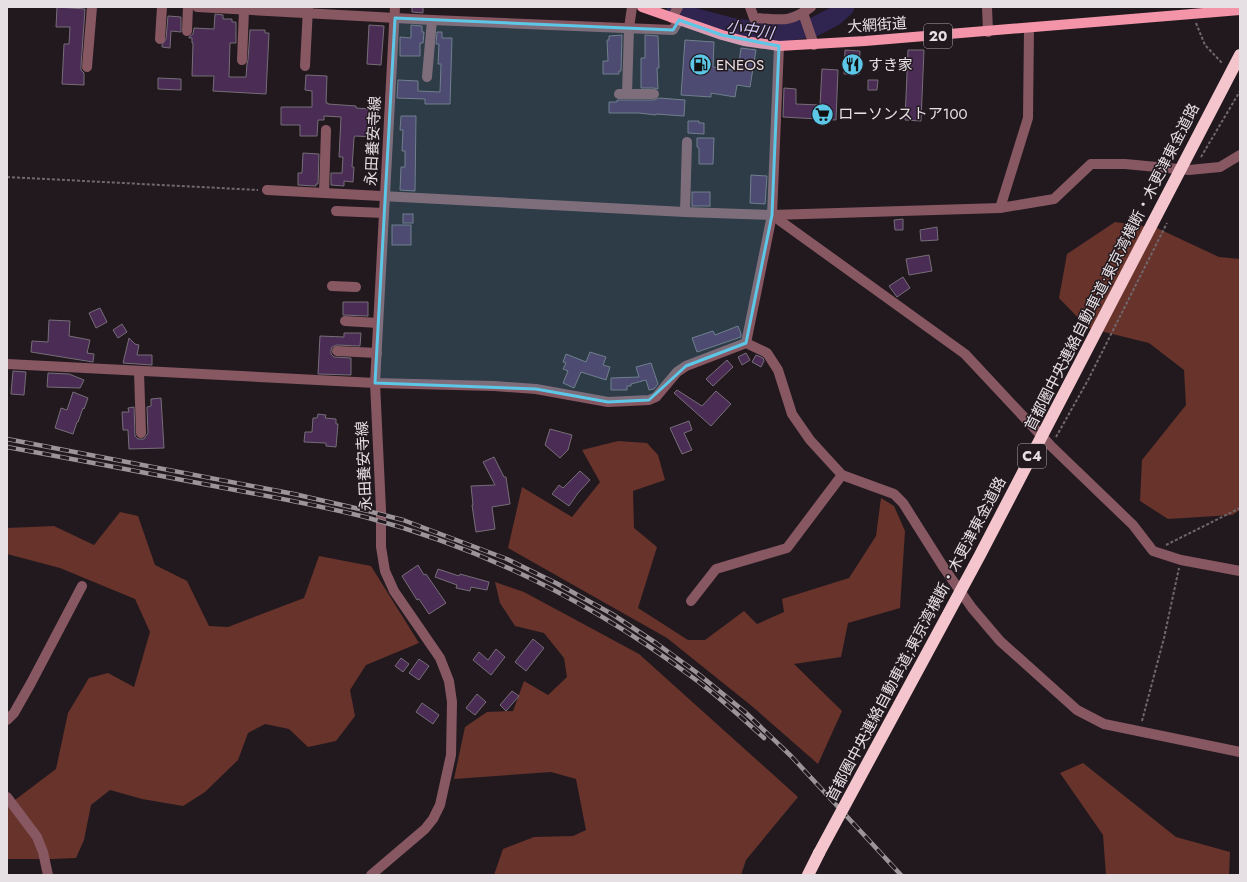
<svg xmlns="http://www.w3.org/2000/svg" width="1247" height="882" font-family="Jost,'Noto Sans JP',sans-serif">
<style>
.green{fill:#67332a}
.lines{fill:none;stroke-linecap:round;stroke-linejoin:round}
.river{stroke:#302451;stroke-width:19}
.building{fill:#4b2c55;stroke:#756e77}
.path{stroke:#70686d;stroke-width:2;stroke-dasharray:3 2;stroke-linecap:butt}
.minor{stroke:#875862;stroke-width:10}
.major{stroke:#f494a8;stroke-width:10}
.highway{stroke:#f4c5cd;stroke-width:12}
.rail-casing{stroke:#9b9499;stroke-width:4.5}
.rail{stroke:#22191f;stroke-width:3;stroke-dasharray:9;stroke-linecap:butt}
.highway-bridge{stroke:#f4c5cd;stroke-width:12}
.marked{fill:#5cc7e7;fill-opacity:0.2;stroke:#5cc7e7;stroke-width:3;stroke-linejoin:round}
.labels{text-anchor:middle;stroke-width:3;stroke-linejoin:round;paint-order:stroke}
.shield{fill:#22191f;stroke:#aba4a9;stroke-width:1}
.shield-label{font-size:14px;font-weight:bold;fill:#e6e0e4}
.street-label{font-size:15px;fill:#e6e0e4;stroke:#22191f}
.poi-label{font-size:15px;fill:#e6e0e4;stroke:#22191f;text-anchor:start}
.water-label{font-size:16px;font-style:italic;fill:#d0c7f6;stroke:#22191f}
</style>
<rect width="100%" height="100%" fill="#22191f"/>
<g class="green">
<polygon points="1115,222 1157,228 1219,257 1240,259 1240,510 1232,515 1168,519 1140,501 1142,460 1186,405 1184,370 1149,343 1088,328 1059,298 1067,254"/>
<polygon points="618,441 647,443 658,455 665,480 633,491 634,528 657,547 638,608 688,640 705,640 744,611 757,624 784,612 782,599 849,578 876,536 881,498 894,506 905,531 900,608 848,623 841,657 794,664 842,711 818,764 753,707 667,638 508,548 522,487 572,517 600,482 582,450"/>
<polygon points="120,512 138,516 155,565 187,581 209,626 228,627 304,598 319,556 371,566 419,643 366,665 350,690 355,716 336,741 308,747 289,729 265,724 248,733 238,760 205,792 183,806 142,799 110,790 91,805 84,840 76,858 52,859 7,859 7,806 56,769 68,713 89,678 108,673 134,687 150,632 135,599 60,568 7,554 7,528 54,526 94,545"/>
<polygon points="495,582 524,592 639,654 798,797 746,860 741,875 494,875 503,849 534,837 573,836 586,830 576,779 551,772 454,779 465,727 487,712 513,711 524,681 548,695 567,677 564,658 544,633 515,626 500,603"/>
<polygon points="1083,763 1176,837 1230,852 1229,875 1106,875 1103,835 1060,773"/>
</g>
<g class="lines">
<polyline class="river" points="676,7 689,16 730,27 777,34 814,27 835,16 845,7"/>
</g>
<g class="building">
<polygon points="57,7 85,9 81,66 81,70 84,73 84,85 62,84 64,44 69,44 70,27 56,27"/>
<polygon points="412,7 423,7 423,13 412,12"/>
<polygon points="215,14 223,15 223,19 232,19 232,22 236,22 236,43 230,43 229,77 246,77 247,64 248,60 250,30 265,30 265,33 269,33 266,94 213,91 214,76 192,76 193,43 192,43 192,38 189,38 189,37 193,34 194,28 214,29"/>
<polygon points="168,16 181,17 181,32 171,31 170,48 162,47 162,45 166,39"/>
<polygon points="369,25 384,26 381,65 367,64"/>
<polygon points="411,25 422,26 422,32 424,32 423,43 420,43 420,56 400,56 400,37 411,38"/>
<polygon points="437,32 442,32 442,38 452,38 450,104 425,104 425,99 397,98 398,80 418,81 418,91 440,92 441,64 438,64 439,44 436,44"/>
<polygon points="622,35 621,71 619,71 619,74 603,74 603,61 608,61 607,40 609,40 609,36"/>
<polygon points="645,35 658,36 659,68 657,68 658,89 654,88 641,88 641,58 645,58"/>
<polygon points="685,40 714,42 713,67 738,71 741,48 756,50 750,87 737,85 735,97 711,93 711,97 681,95"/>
<polygon points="845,50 860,51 859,74 844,74"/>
<polygon points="908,50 924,50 921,121 905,120"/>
<polygon points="822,69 838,70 836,120 783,117 784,88 796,89 796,104 820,105"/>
<polygon points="306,75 327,76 326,103 328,103 328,104 356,106 356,108 370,109 370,112 378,112 378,121 376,121 375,137 355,136 354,138 352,167 354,167 353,182 344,181 344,186 331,185 331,173 342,173 343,157 339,157 341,117 324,116 324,120 318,120 317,136 300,136 300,125 281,125 281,107 312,107 312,91 305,90"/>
<polygon points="158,78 181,79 181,90 158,89"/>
<polygon points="868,80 878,80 877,90 868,90"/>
<polygon points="659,98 685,100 684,116 656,114 656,115 639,113 609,113 609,102 617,102 617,100 654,100"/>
<polygon points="401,116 416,116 415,191 400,190 401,167 405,167 405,151 402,151 403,130 400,130"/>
<polygon points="688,121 699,121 699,123 704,123 704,134 688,133"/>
<polygon points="697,138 714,138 713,164 699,164 699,148 697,147"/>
<polygon points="303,153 319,154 318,184 316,184 316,186 298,185 298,173 302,173"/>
<polygon points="751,175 767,176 765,204 750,203"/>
<rect x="692" y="192" width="18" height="14"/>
<rect x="403" y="214" width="10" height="9"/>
<polygon points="903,219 903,230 895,230 894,220"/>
<rect x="392" y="225" width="19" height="20"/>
<polygon points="937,227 938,240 921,241 920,230"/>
<polygon points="929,255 932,271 909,275 906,259"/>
<polygon points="903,277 910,288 897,297 889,286"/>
<polygon points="343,302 368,302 368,316 343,315"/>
<polygon points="100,308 107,322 96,328 89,313"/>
<polygon points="49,320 70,321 69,336 90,340 87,353 94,354 93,362 31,352 32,341 48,342"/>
<polygon points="122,324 127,332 118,338 113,330"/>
<polygon points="738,326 741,334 741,337 697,352 692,338 713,331 715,335"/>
<polygon points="344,333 361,333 360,346 337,345 332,347 331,350 331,354 334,357 351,358 351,375 318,374 320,336 344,337"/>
<polygon points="129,338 135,344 139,345 137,355 152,355 152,365 123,363"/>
<polygon points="590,352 606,357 603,365 610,367 606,380 581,372 574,388 563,383 568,371 563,369 566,363 563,362 566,354 586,362"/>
<polygon points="746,353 750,360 742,365 738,357"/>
<polygon points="756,355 763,358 764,361 761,367 752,362"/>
<polygon points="727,360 733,367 713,386 706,379"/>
<polygon points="651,363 658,384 654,389 649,390 646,380 631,384 631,386 627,386 627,390 611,390 611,378 639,377 636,367"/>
<polygon points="13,371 26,372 24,395 11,394"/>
<polygon points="48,373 69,374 84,380 80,388 47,387"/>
<polygon points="677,390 702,406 716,391 731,404 711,426 674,393"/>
<polygon points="73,392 88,398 84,409 83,408 78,422 77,422 73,434 55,428 61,408 67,410"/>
<polygon points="161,398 164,448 129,449 128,430 123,430 122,412 129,412 128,408 134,407 135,436 138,439 144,439 148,433 147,407 151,406 151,399"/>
<polygon points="318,414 326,415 325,418 336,419 336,424 338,424 336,447 326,446 326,443 304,442 305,432 312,432 313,418 317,418"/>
<polygon points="689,421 692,430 684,433 692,450 682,454 670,428"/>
<polygon points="550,429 572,435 568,450 560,458 545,445"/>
<polygon points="494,457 504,477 506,477 510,504 492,507 495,529 476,532 472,505 473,505 471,486 495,485 483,462"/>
<polygon points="580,471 590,480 578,493 569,506 552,494 559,485 563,488"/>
<polygon points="418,565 424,575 426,574 446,603 429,614 419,599 417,600 402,576"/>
<polygon points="438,569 459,576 460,574 489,582 487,590 471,587 470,591 456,588 457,585 435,577"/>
<polygon points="533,639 544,648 526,671 515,662"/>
<polygon points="496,649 505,657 491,675 473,660 479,652 488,660"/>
<polygon points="401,658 409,664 403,672 395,666"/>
<polygon points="419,659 429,666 419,680 409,673"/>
<polygon points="512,691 519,696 506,711 500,705"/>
<polygon points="477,694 486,702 475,715 466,708"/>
<polygon points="422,703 439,715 433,724 416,712"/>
</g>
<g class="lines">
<g class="path">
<polyline points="1196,23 1205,45 1223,64"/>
<polyline points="1201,157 1240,91"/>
<polyline points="7,177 258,190"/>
<polyline points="1056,437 1088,380 1167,223"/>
<polyline points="1166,545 1240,508"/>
<polyline points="1142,721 1164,638 1179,568"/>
</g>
<g class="minor">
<polyline points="197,7 432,20 673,30 679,20"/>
<path d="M750,7L754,18C780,19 789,24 811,7"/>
<polyline points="987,7 988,32"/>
<polyline points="803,13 814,45"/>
<polyline points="672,18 678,7"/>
<polyline points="187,31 188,7"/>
<polyline points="160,39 162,7"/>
<polyline points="242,60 244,10"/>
<polyline points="305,66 308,8"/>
<polyline points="87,67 92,7"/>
<polyline points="427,77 432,20"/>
<polyline points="619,94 654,94"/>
<polyline points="627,94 629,28 632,7"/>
<polyline points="267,190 685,212 772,215 1000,208 1054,199 1091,164 1125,164 1189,170 1220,167 1240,155"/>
<polyline points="324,193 326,130"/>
<polyline points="1000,208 1028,118 1029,28"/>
<polyline points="336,211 384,213"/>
<polyline points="685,212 687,142"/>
<polyline points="772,215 965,354 1051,446 1133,525 1153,551 1181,560 1240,571"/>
<polyline points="332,286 356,287"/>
<polyline points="345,321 378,323"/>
<polyline points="746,343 772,215 779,46"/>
<polyline points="337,351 377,353"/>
<polyline points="7,364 375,383 494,386 536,389 608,402 649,400 656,397 677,372 686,366 746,343 767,353 778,370 792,414 810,440 842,475 894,494 903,503 944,568 972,608 1000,641 1077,710 1104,724 1240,752"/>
<polyline points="139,372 141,433"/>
<polyline points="691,601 716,569 787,548 842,475"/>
<polyline points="7,720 14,713 31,683 82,586"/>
<polyline points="7,797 37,837 43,852 48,875"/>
<polyline points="371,875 425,829 433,819 440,805 451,755 452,702 449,681 440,658 394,591 385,571 381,547 381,510 375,383 395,7"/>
</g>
<polyline class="major" points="642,7 722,35 744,41 779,46 865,41 1240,10"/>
<polyline class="highway" points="808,875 819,853"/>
<defs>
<g id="rail">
<polyline points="7,439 294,494 368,511 403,520 507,559 556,583 612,614 656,643 696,672 745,712 791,756 901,875"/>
<path d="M7,447C78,460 148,473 219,487C268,496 317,505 365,517C483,548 594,604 692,677C717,695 741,717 764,738"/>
</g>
</defs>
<use href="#rail" class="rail-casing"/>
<use href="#rail" class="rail"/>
<polyline class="highway-bridge" points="819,853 980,555 1240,55"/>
</g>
<path class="marked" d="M395,18L673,30L679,20L722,35L779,46L772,215L746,343L686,366L649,400L608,402L536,389L375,383Z"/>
<defs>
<symbol id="fuel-disc" viewBox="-11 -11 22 22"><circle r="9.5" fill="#5cc7e7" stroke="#22191f"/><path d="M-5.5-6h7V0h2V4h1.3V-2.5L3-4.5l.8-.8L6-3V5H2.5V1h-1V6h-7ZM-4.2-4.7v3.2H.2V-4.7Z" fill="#111"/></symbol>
<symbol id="restaurant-disc" viewBox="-11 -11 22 22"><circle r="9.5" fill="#5cc7e7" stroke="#22191f"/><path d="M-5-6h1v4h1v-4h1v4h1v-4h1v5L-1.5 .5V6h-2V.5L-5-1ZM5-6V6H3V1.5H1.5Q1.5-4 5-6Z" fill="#111"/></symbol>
<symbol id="supermarket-disc" viewBox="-11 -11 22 22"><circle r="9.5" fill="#5cc7e7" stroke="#22191f"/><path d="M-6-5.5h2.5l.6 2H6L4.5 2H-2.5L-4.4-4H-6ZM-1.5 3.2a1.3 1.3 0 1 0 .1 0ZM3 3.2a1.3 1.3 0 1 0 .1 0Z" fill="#111"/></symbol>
</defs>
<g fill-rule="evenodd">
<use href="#fuel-disc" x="688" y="52" width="25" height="25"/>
<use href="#restaurant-disc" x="840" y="52" width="25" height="25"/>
<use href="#supermarket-disc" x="810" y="102" width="25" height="25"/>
</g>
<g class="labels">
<g class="shield">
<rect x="924" y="24" width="28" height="24" rx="3"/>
<rect x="1018" y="444" width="28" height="24" rx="3"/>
</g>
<g class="shield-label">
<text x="938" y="41">20</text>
<text x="1032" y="461">C4</text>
</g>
<g class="street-label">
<text transform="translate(877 25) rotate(-4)" y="5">大網街道</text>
<text transform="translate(373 141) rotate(-87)" y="5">永田養安寺線</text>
<text transform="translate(1112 267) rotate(-63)" y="5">首都圏中央連絡自動車道;東京湾横断・木更津東金道路</text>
<text transform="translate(364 466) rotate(-93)" y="5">永田養安寺線</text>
<text transform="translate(916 639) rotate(-62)" y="5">首都圏中央連絡自動車道;東京湾横断・木更津東金道路</text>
</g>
<g class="poi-label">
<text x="716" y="70">ENEOS</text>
<text x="868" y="70">すき家</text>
<text x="838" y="119">ローソンストア100</text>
</g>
<g class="water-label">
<text transform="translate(750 29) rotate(9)" y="6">小中川</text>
</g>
</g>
<rect width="1247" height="882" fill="none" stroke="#e6e0e4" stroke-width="16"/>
</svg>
